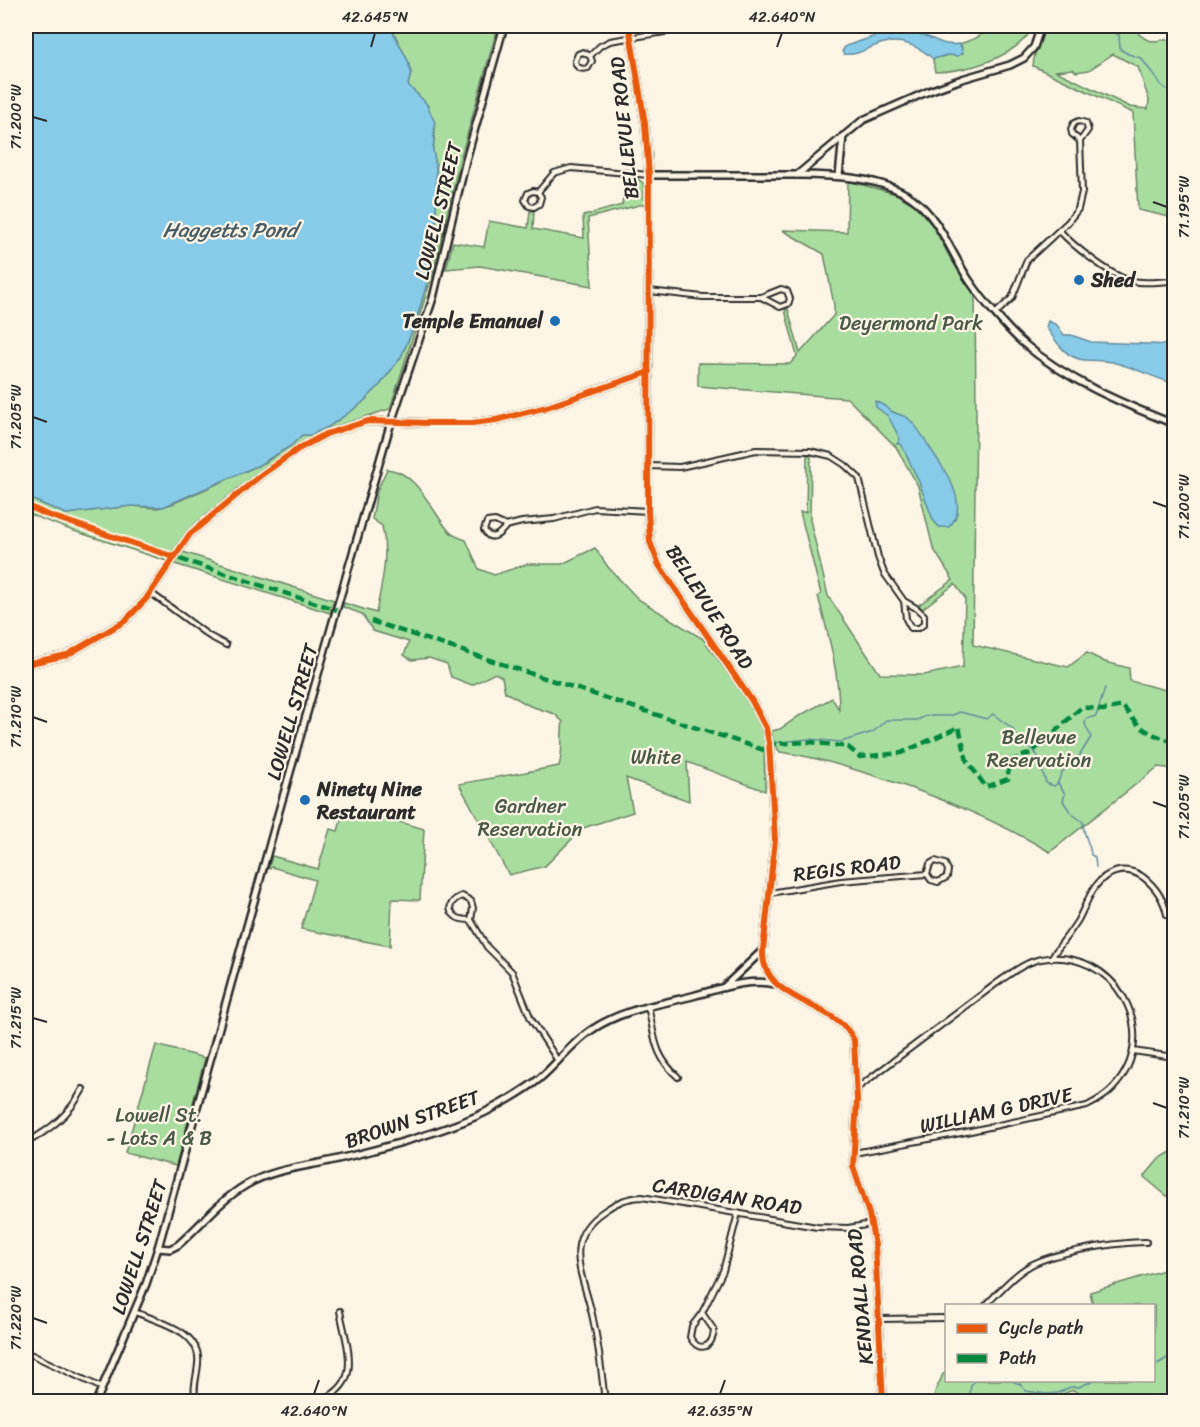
<svg xmlns="http://www.w3.org/2000/svg" width="1200" height="1427" font-family="Sriracha,sans-serif">
<style>
.green{fill:#a9dd9f;stroke:#6a8465;stroke-width:1.5;fill-rule:evenodd}
.water{fill:#87cbe9;stroke:#628b9d;stroke-width:1.5}
.lines{fill:none;stroke-linecap:round;stroke-linejoin:round}
.stream{stroke:#628b9d;stroke-width:1.5}
.street-casing{stroke:#2b2b2b;stroke-width:8}
.secondary-casing{stroke:#2b2b2b;stroke-width:10}
.street{stroke:#fcf5e5;stroke-width:4}
.secondary{stroke:#fcf5e5;stroke-width:5}
.quiet{stroke:#00873e;stroke-width:4.5;stroke-dasharray:9 4.5;stroke-linecap:butt}
.cycleway-casing{stroke:#fcf5e5;stroke-width:10}
.cycleway{stroke:#e8590c;stroke-width:6}
.ticks{fill:none;stroke:#2b2b2b;stroke-width:2}
.poi-dot{fill:#1f6fb2;stroke:#fcf5e5;stroke-width:2}
.labels{text-anchor:middle;stroke-width:4.5;stroke-linejoin:round;paint-order:stroke}
.street-label{font-size:20px;fill:#2b2b2b;stroke:#fcf5e5}
.poi-label{font-size:20px;font-weight:bold;fill:#2b2b2b;stroke:#fcf5e5;text-anchor:start}
.park-label{font-size:20px;fill:#4a5848;stroke:#fcf5e5}
.water-label{font-size:21px;font-style:italic;fill:#475b64;stroke:#fcf5e5}
.neatline{fill:none;stroke:#2b2b2b;stroke-width:2}
.ticks-label{font-size:15px;text-anchor:middle;fill:#2b2b2b}
</style>
<rect width="100%" height="100%" fill="#fcf5e5"/>
<filter id="ink" filterUnits="userSpaceOnUse"><feTurbulence type="fractalNoise" baseFrequency=".0167" numOctaves="2"/><feDisplacementMap in="SourceGraphic" scale="12" xChannelSelector="R" yChannelSelector="G"/><feConvolveMatrix kernelMatrix="1 2 1 2 8 2 1 2 1" color-interpolation-filters="sRGB"/></filter>
<g filter="url(#ink)">
<g class="green">
<polygon points="393,26 498,26 460,160 434,270 390,409 327,429 290,450 238,488 194,525 167,561 71,530 26,513 26,497 66,514 131,506 158,508 172,504 264,463 292,445 302,435 310,435 328,427 361,404 380,385 401,357 415,324 425,290 436,246 436,166 433,151 435,129 428,106 408,85 411,73 408,61 391,27"/>
<path d="M993,26H1025L1028,35C1007,60 967,71 935,72L933,59L948,55L956,56L962,48L960,44L976,38Z"/>
<path d="M1044,26H1046L1047,32C1059,31 1066,21 1078,29L1083,26H1138V33C1153,48 1160,36 1174,41V218L1138,210L1133,113L1033,66C1034,51 1041,40 1044,26ZM1113,54L1138,67L1149,100L1148,109L1130,107L1056,71L1073,69L1076,72L1089,70Z"/>
<polygon points="626,178 638,179 643,183 644,204 588,218 592,286 480,266 446,269 453,242 484,247 489,221 528,228 530,211 534,211 533,229 584,238 583,216 622,205"/>
<path d="M848,181L896,194L915,205L933,226L949,256L975,294L976,412L973,645L1068,667L1087,653L1105,662L1129,668L1130,681L1174,692V769L1158,767L1050,852C993,818 932,794 869,774C839,765 811,756 780,752L774,744L771,731L780,729L799,716L832,698L839,710C839,671 828,634 818,596L821,594L800,512H806L807,455H811L810,520L828,596L880,674L924,675L963,667L965,598L955,584L922,609L919,605L953,580L933,548L918,486L896,447L847,398L698,386V363L790,364L797,356L785,310L788,309L800,353L834,315V305L824,254L782,230L847,232Z"/>
<path d="M387,469C418,472 431,511 449,531C453,536 460,538 466,540L479,569L494,575L527,564H562L595,548L608,567L638,599L703,639L749,702L762,729L766,748L764,747L765,791L687,762L689,801L626,778L633,812L583,828L545,866L509,875L459,784L559,766C564,749 560,739 563,722L555,714L530,706L505,692L502,677L495,673L472,685L451,677L447,664L429,658L412,660L404,655L409,642L373,631L362,614L343,607L344,603L376,613C382,583 389,556 382,526L372,519L377,491Z"/>
<polygon points="183,552 334,600 330,613 175,564"/>
<polygon points="345,806 424,829 420,900 392,899 390,946 301,929 315,880 272,867 268,869 272,856 318,869 330,829 338,831"/>
<polygon points="156,1045 205,1058 176,1166 125,1153"/>
<polygon points="1174,1150 1174,1202 1144,1177 1159,1159"/>
<polygon points="1174,1267 1174,1401 1095,1401 1073,1390 1058,1396 1055,1401 934,1401 935,1392 943,1374 946,1373 946,1380 1154,1380 1154,1306 1093,1305 1090,1292"/>
</g>
<g class="water">
<polygon points="26,26 390,26 408,61 411,73 408,85 426,103 435,123 433,151 436,166 436,246 425,290 415,324 401,357 380,385 361,404 328,427 310,435 302,435 292,445 259,465 163,507 131,506 66,514 26,497"/>
<path d="M893,30C902,31 913,32 922,35C939,40 940,46 960,44L963,53L958,56L947,55L933,59C919,46 900,38 880,44C868,48 857,56 844,54L842,51L846,46Z"/>
<path d="M1048,321L1057,325L1064,335H1071L1091,342L1174,345V381H1166C1148,375 1130,366 1112,362C1102,360 1094,361 1084,360C1065,358 1056,341 1046,327Z"/>
<path d="M875,401C883,404 885,406 891,411C896,414 903,415 908,418C917,425 924,439 930,448C943,468 972,505 949,527H939L933,520L919,482L901,444H897L900,439L888,416L876,407Z"/>
</g>
<g class="lines">
<g class="stream">
<polyline points="1104,26 1119,35 1120,49 1128,54 1141,58 1162,86 1174,94"/>
<polyline points="772,743 809,739 841,742 873,732 886,720 917,720 926,716 950,716 960,712 987,719 993,714 1013,729 1016,736 1020,737 1038,756 1046,783 1054,786 1058,783"/>
<polyline points="1058,782 1062,772 1078,758 1091,737 1085,724 1086,719 1096,716 1105,688"/>
<path d="M1058,783L1065,794L1063,801L1071,813L1083,822C1083,836 1090,842 1091,855L1095,857L1096,867"/>
<polyline points="1154,1366 1174,1354"/>
<polyline points="1009,1380 1020,1384 1026,1391 1046,1394 1058,1393 1070,1387 1079,1387 1094,1380"/>
<polyline points="969,1402 971,1385 975,1380"/>
</g>
<defs>
<g id="street">
<polyline points="745,26 746,27"/>
<path d="M590,56L592,61L588,68C581,70 576,68 575,61L578,54L583,52L590,56L600,46L610,41L701,26"/>
<polyline points="538,192 541,197 539,204 534,207 529,206 525,200 528,193 533,191 538,192 554,173 571,168 649,175"/>
<path d="M1059,230C1073,246 1112,277 1132,281C1145,284 1161,281 1174,281"/>
<polyline points="649,291 703,297 761,297 780,307 788,304 790,299 787,291 781,289 761,297"/>
<polyline points="996,313 1012,298 1027,260 1068,222 1078,209 1082,192 1080,141 1088,130 1086,123 1079,121 1074,123 1071,129 1072,134 1080,141"/>
<polyline points="648,466 680,467 756,450 810,451 831,456 845,465 859,478 878,557 884,573 904,601 906,619 911,628 919,628 924,624 924,615 916,608 904,601"/>
<path d="M506,526C500,534 491,543 484,530L487,522L495,521L506,526L522,522L554,519L595,508L648,511"/>
<polyline points="151,593 209,636 226,645"/>
<polyline points="770,893 841,881 927,874 931,880 938,882 947,877 948,870 945,864 935,861 930,864 927,874"/>
<path d="M471,920L473,908L471,901L462,896C453,899 445,908 455,916C459,920 466,920 471,920L487,947L512,972L531,1019L558,1061"/>
<path d="M1051,958C1060,945 1070,933 1078,920C1084,909 1088,897 1095,887C1106,871 1126,865 1143,877C1156,887 1164,899 1167,915"/>
<path d="M648,1006C655,1036 653,1055 678,1077"/>
<polyline points="1133,1051 1174,1057"/>
<path d="M26,1143C51,1129 69,1115 83,1089"/>
<path d="M854,1153L966,1132L1087,1106C1097,1101 1106,1096 1113,1088C1165,1033 1114,946 1041,959C1025,962 1010,974 997,983L856,1089"/>
<path d="M985,1306C999,1292 1013,1275 1031,1265C1055,1252 1119,1242 1146,1242"/>
<path d="M135,1312C159,1322 202,1331 198,1364C197,1377 192,1389 196,1402"/>
<path d="M702,1313L692,1326L690,1337C699,1354 713,1347 714,1330L702,1313L723,1271L738,1213"/>
<polyline points="880,1319 946,1318"/>
<polyline points="26,1352 102,1388"/>
<path d="M315,1402C365,1387 347,1349 340,1311"/>
<path d="M605,1402C602,1374 599,1346 593,1319C585,1277 559,1241 604,1211C617,1202 626,1198 642,1197L817,1227L848,1228L871,1224"/>
</g>
<g id="secondary">
<path d="M629,26L645,124L649,175L648,511L650,542L659,565L752,701L766,728L769,743L775,840L763,950C760,1002 836,1001 854,1040L857,1100L853,1166L869,1214L875,1245L883,1402"/>
<polyline points="649,175 797,175 863,120 929,91 962,79 1010,65 1024,58 1034,47 1041,26"/>
<path d="M797,175C832,175 882,177 912,198C939,217 951,253 969,280C981,298 1006,328 1022,342C1066,380 1121,403 1174,424"/>
<polyline points="839,176 843,136"/>
<polyline points="26,664 67,655 125,621 146,599 190,534 261,475 298,449 326,434 368,421 429,423 472,423 496,420 547,407 649,372"/>
<polyline points="724,987 763,950"/>
<path d="M158,1248L170,1249L178,1245C201,1225 219,1201 246,1185C275,1168 306,1167 338,1159C384,1148 433,1135 477,1116C495,1108 524,1091 539,1079C558,1063 572,1042 593,1029C625,1008 660,1005 696,995C722,988 749,978 776,984"/>
<polyline points="96,1402 146,1284 158,1248 277,818 334,618 389,429 433,298 466,160 504,26"/>
</g>
</defs>
<use href="#street" class="street-casing"/>
<use href="#secondary" class="secondary-casing"/>
<use href="#street" class="street"/>
<use href="#secondary" class="secondary"/>
<g class="quiet">
<polyline points="180,559 337,610"/>
<path d="M371,621L764,750L773,744L810,742L848,747L860,757L901,753L959,727L967,761L986,787L1008,779L1009,761L1031,753L1082,707L1103,710L1123,706C1140,730 1147,733 1174,742"/>
</g>
<defs>
<g id="cycleway">
<path d="M629,26L645,124L649,175L648,511L650,542L659,565L752,701L766,728L769,743L775,840L763,950C760,1002 836,1001 854,1040L857,1100L853,1166L869,1214L875,1245L883,1402"/>
<polyline points="26,505 45,514 171,556"/>
<polyline points="26,664 67,655 125,621 146,599 190,534 261,475 298,449 326,434 368,421 429,423 472,423 496,420 547,407 649,372"/>
</g>
</defs>
<use href="#cycleway" class="cycleway-casing"/>
<use href="#cycleway" class="cycleway"/>
</g>
</g>
<path class="ticks" d="M371,47L375,33M777,47L782,33M33,117L47,121M1153,202L1167,207M33,417L47,422M1153,502L1167,507M33,717L47,722M1153,802L1167,807M33,1018L47,1022M1153,1103L1167,1108M33,1318L47,1323M314,1394L319,1380M720,1394L725,1380"/>
<g class="poi-dot">
<circle cx="1079" cy="280" r="6"/>
<circle cx="555" cy="321" r="6"/>
<circle cx="305" cy="800" r="6"/>
</g>
<g class="labels">
<g class="street-label">
<text transform="translate(624 128) rotate(-96)" y="7">BELLEVUE ROAD</text>
<text transform="translate(438 211) rotate(-76)" y="7">LOWELL STREET</text>
<text transform="translate(710 607) rotate(57)" y="7">BELLEVUE ROAD</text>
<text transform="translate(292 712) rotate(-74)" y="7">LOWELL STREET</text>
<text transform="translate(847 868) rotate(-7)" y="7">REGIS ROAD</text>
<text transform="translate(996 1110) rotate(-12)" y="7">WILLIAM G DRIVE</text>
<text transform="translate(412 1119) rotate(-19)" y="7">BROWN STREET</text>
<text transform="translate(727 1196) rotate(9)" y="7">CARDIGAN ROAD</text>
<text transform="translate(139 1247) rotate(-72)" y="7">LOWELL STREET</text>
<text transform="translate(860 1297) rotate(-95)" y="7">KENDALL ROAD</text>
</g>
<g class="poi-label">
<text x="1091" y="287">Shed</text>
<text x="543" y="328" text-anchor="end">Temple Emanuel</text>
<text x="317" y="796">Ninety Nine<tspan x="317" dy="23">Restaurant</tspan></text>
</g>
<g class="park-label">
<text x="911" y="330">Deyermond Park</text>
<text x="1039" y="744">Bellevue<tspan x="1039" dy="23">Reservation</tspan></text>
<text x="656" y="764">White</text>
<text x="530" y="813">Gardner<tspan x="530" dy="23">Reservation</tspan></text>
<text x="159" y="1122">Lowell St.<tspan x="159" dy="23">- Lots A &amp; B</tspan></text>
</g>
<g class="water-label">
<text x="230" y="237">Haggetts Pond</text>
</g>
</g>
<rect width="1200" height="1427" fill="none" stroke="#fcf5e5" stroke-width="66"/>
<rect x="945" y="1304" width="210" height="78" fill="#fcf5e5" stroke="#a8a49b" stroke-width="1.5"/>
<rect x="957" y="1324" width="30" height="9" fill="#e8590c" stroke="#a8a49b" stroke-width="1.5"/>
<text x="999" y="1334" font-size="18" fill="#2b2b2b">Cycle path</text>
<rect x="957" y="1354" width="30" height="9" fill="#00873e" stroke="#a8a49b" stroke-width="1.5"/>
<text x="999" y="1364" font-size="18" fill="#2b2b2b">Path</text>
<rect x="33" y="33" width="1134" height="1361" class="neatline"/>
<g class="ticks-label">
<text x="375" y="22">42.645°N</text>
<text x="782" y="22">42.640°N</text>
<text transform="translate(16 117) rotate(-90)" y="5">71.200°W</text>
<text transform="translate(1184 207) rotate(-90)" y="5">71.195°W</text>
<text transform="translate(16 417) rotate(-90)" y="5">71.205°W</text>
<text transform="translate(1184 507) rotate(-90)" y="5">71.200°W</text>
<text transform="translate(16 717) rotate(-90)" y="5">71.210°W</text>
<text transform="translate(1184 807) rotate(-90)" y="5">71.205°W</text>
<text transform="translate(16 1018) rotate(-90)" y="5">71.215°W</text>
<text transform="translate(1184 1108) rotate(-90)" y="5">71.210°W</text>
<text transform="translate(16 1318) rotate(-90)" y="5">71.220°W</text>
<text x="314" y="1416">42.640°N</text>
<text x="720" y="1416">42.635°N</text>
</g>
</svg>
